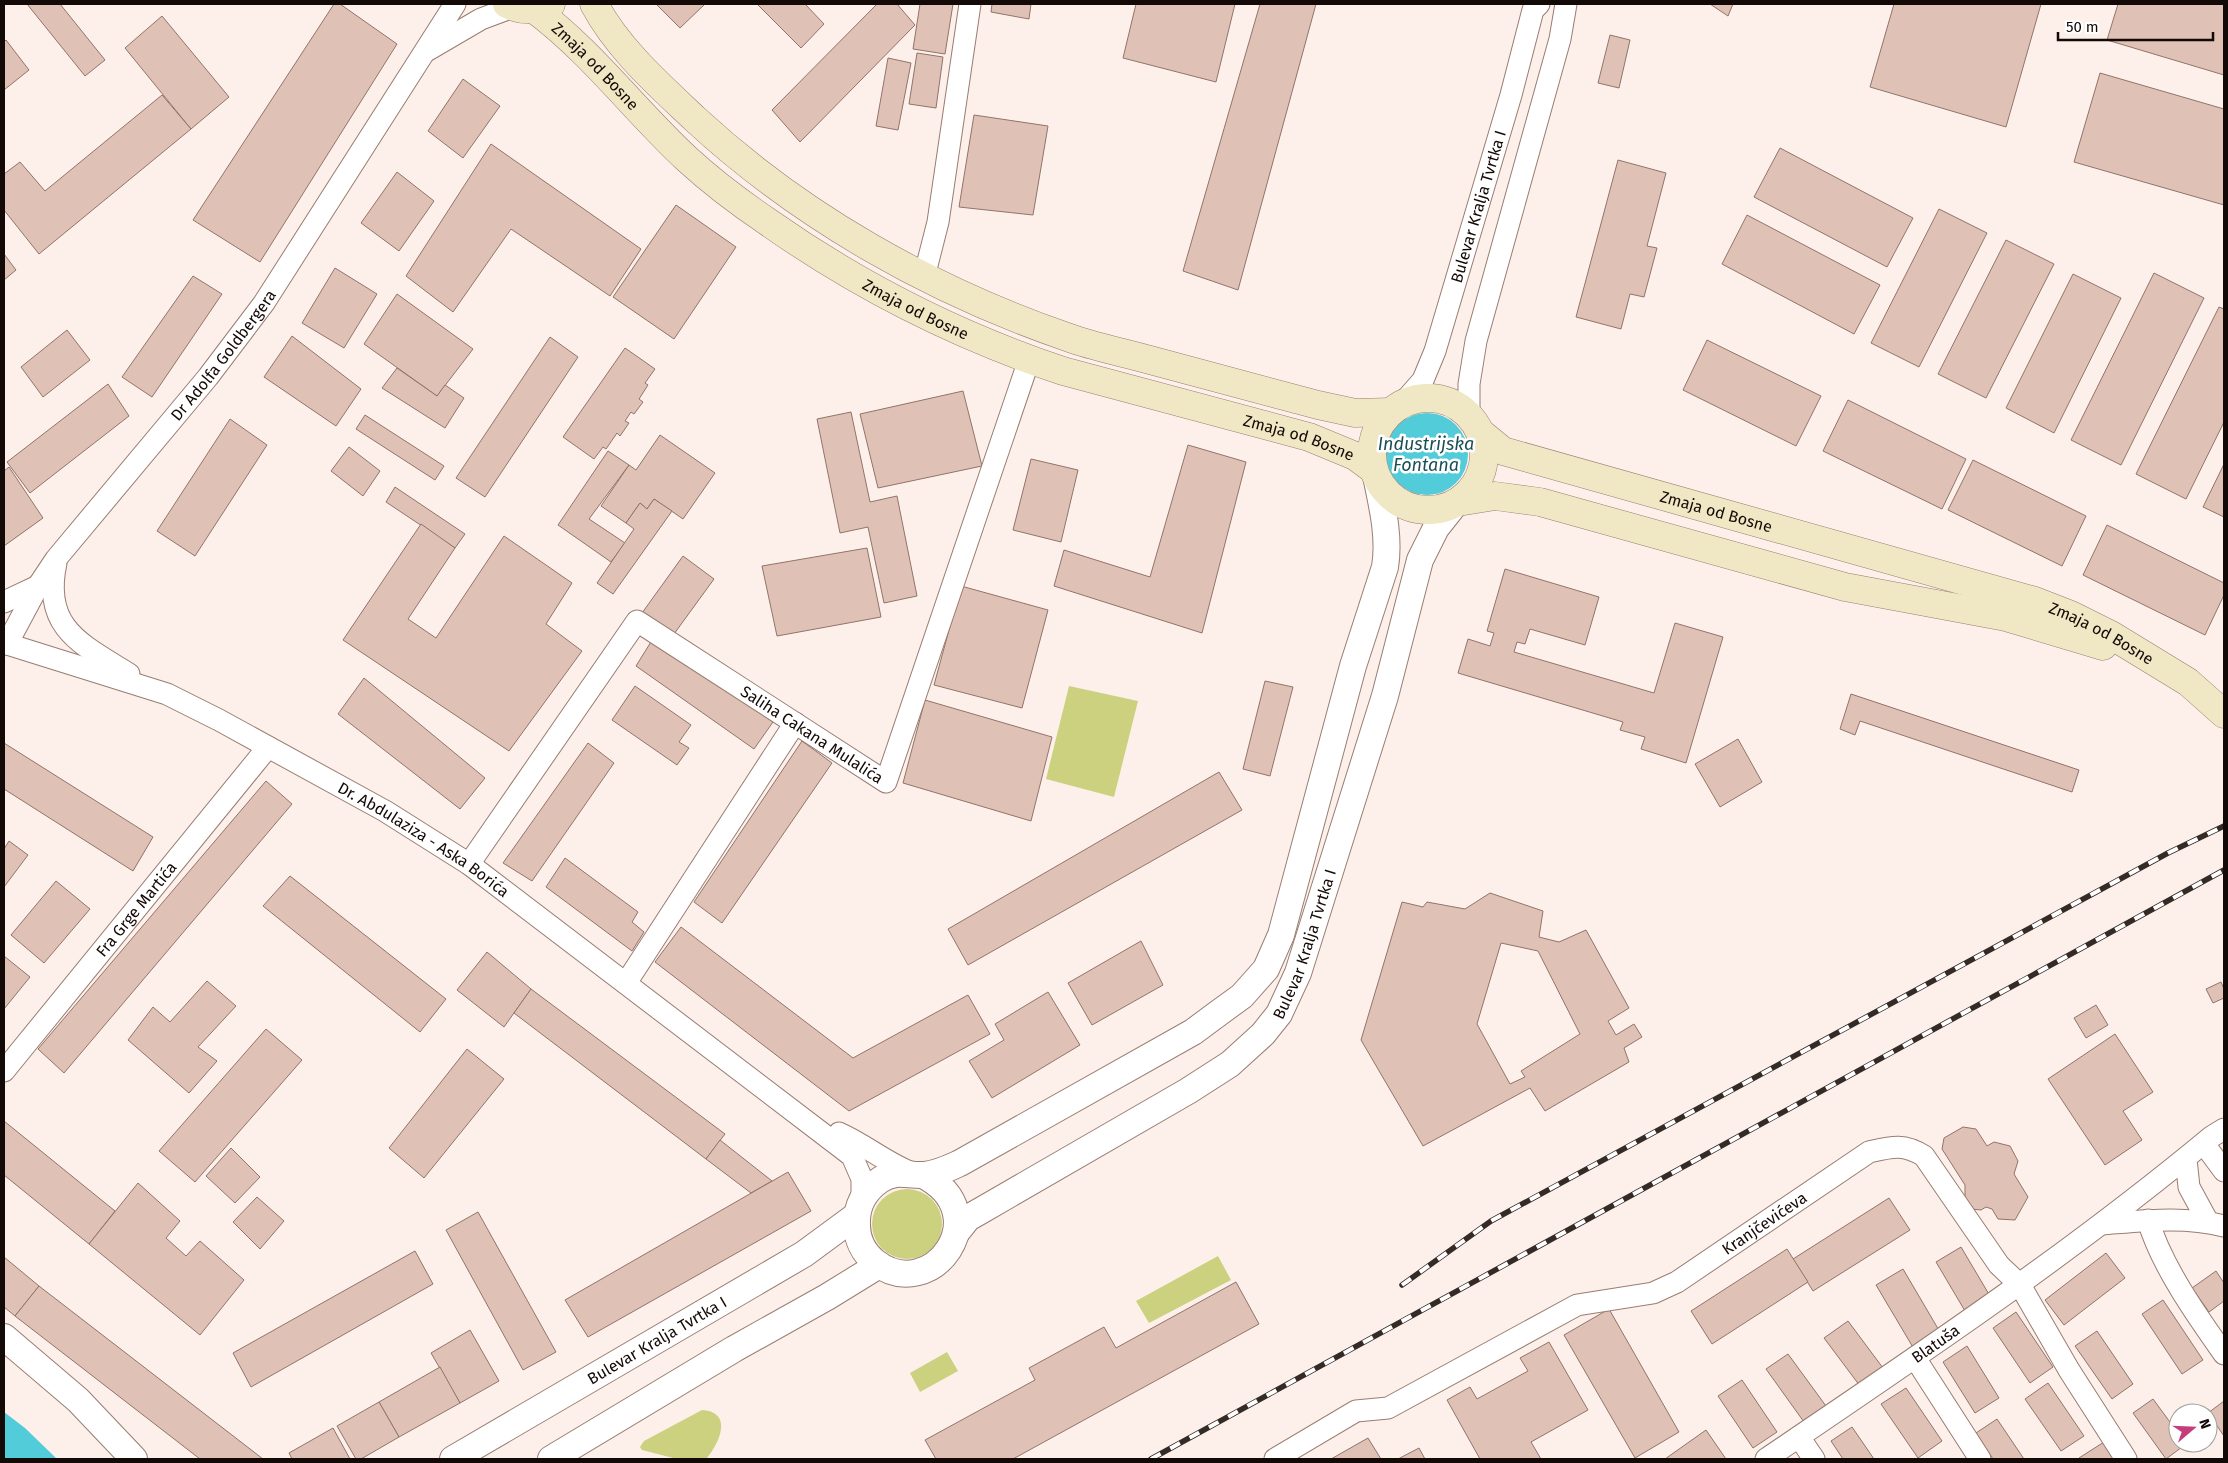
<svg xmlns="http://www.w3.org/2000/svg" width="2228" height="1463" font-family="'Fira Sans',sans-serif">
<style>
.green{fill:#ccd17f}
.water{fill:#53ccda}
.building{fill:#e0c1b5;stroke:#917469;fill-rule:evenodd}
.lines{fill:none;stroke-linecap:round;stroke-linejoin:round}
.minor-casing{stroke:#997d71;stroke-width:23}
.tertiary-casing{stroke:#997d71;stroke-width:28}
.secondary-casing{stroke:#997d71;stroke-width:29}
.minor{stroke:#fff;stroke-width:21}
.tertiary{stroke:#fff;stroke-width:26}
.secondary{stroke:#f0e7c4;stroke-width:28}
.rail-casing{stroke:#342a26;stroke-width:5.5}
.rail{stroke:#fff;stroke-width:4;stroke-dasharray:11;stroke-linecap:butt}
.labels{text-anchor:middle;stroke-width:5;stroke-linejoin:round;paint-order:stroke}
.street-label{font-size:16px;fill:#130906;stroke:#fff}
.water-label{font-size:18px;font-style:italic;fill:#1b4f55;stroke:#fff}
</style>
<rect width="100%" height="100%" fill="#fdf0eb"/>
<g class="green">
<polygon points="1069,686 1138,701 1114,797 1046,779"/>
<circle cx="907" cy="1224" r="35"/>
<polygon points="1218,1256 1231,1280 1149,1323 1136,1301"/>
<polygon points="947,1352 958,1371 920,1392 910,1373"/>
<path d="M702,1410C734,1412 719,1444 706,1459H677L642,1450L640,1447L644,1441Z"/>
</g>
<g class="water">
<circle cx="1427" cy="454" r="41"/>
<polygon points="4,1412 25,1428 57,1459 4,1459"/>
</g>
<g class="building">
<polygon points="27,4 60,4 105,60 85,76"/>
<polygon points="334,4 340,4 397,44 260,262 193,220"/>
<polygon points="656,4 705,4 680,28"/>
<polygon points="757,4 805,4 824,24 801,48"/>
<polygon points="877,4 897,4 915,25 800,142 772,110"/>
<polygon points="920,4 953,4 945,54 913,49"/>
<polygon points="992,4 1031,4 1029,19 991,12"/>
<polygon points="1136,4 1235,4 1216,82 1123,58"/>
<polygon points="1260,4 1316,4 1238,290 1183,271"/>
<polygon points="1710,4 1733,4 1728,16"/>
<polygon points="1894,4 2041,4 2006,127 1870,87"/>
<polygon points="2118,4 2224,4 2224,75 2107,40"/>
<polygon points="162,16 229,97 191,129 125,48"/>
<polygon points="1610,35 1630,40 1619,88 1598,83"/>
<polygon points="6,40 29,70 4,90 4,42"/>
<polygon points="917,53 943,57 936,108 909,104"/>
<polygon points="888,58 911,63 898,130 876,126"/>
<polygon points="2100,73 2224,109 2224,205 2074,162"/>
<polygon points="463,79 500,106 463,158 428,131"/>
<polygon points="162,95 191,129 39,254 4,210 4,174 20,162 45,191"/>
<polygon points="974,115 1048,126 1033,215 959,207"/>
<polygon points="491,144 641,249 610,296 511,229 453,312 406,276"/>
<polygon points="1780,148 1913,218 1887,267 1754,197"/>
<polygon points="1618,160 1666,173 1647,246 1657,248 1644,297 1630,294 1621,329 1576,317"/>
<polygon points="397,172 434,201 399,251 361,223"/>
<polygon points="676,205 736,247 674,339 613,297"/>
<polygon points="1939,209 1987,233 1919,367 1871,343"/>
<polygon points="1747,215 1880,285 1854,334 1722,264"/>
<polygon points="2006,240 2054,264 1986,398 1938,374"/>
<polygon points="4,254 16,270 4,280"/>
<polygon points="335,268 377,294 344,348 302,323"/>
<polygon points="2154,273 2204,298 2121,465 2071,440"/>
<polygon points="2073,274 2121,298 2054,433 2006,408"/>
<polygon points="193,276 222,294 152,397 122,377"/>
<polygon points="397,294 473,349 437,396 364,344"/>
<polygon points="2219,307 2224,309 2224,422 2186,499 2136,474"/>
<polygon points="67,330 90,360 43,397 21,367"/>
<polygon points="292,336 361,389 336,426 264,377"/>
<polygon points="550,337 578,357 485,497 456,478"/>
<polygon points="1707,340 1821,396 1796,446 1683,390"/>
<polygon points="625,348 655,369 645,383 648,385 639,399 643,402 634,414 631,412 625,421 629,423 620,436 617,433 606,449 603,447 594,459 563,437"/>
<polygon points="397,368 437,396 445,385 464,398 445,428 382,388"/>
<polygon points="108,384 129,416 30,493 7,462"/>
<polygon points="963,391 982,466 878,488 860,414"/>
<polygon points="1848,400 1966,459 1942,509 1823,451"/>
<polygon points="851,412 870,502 897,496 917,596 884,603 868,527 840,533 817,419"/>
<polygon points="365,415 444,466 435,480 356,429"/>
<polygon points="230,419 267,445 195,556 157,531"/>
<polygon points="660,435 715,473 683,519 654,499 647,509 640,503 626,523 601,506 629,465 636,470"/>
<polygon points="1188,445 1246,462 1202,633 1054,586 1064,550 1150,577"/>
<polygon points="349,447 380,471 363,496 331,471"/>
<polygon points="608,451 629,465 589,519 625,543 611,562 558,525"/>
<polygon points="1031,459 1078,470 1061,542 1013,530"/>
<polygon points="1973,460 2086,516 2062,566 1948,510"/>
<polygon points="2224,464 2224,517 2203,507"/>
<polygon points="9,467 43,518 4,546 4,471"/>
<polygon points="395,487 465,534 455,548 386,502"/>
<polygon points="654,499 672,511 613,594 597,583 634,529 626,523 640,503 647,509"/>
<polygon points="421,524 455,548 408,619 436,638 504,536 572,583 546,624 582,651 509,751 343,640"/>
<polygon points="2107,525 2224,583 2224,595 2205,635 2083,575"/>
<polygon points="867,548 881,617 777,636 762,566"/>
<polygon points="683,556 714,579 674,634 642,613"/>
<polygon points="1505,569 1599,597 1585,645 1530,629 1525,644 1517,642 1514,652 1654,693 1675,623 1723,637 1686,763 1641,749 1645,737 1620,730 1623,722 1458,673 1468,639 1490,646 1494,633 1487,631"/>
<polygon points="961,586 1048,610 1022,708 934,685"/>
<polygon points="654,637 773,722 754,749 636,666"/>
<polygon points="364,678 485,778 460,809 338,714"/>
<polygon points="1265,681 1293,687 1270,776 1243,769"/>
<polygon points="635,686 691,725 679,742 689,748 677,765 612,720"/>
<polygon points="1851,694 2079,770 2072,792 1860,721 1855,735 1840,729"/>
<polygon points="925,700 1052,737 1031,821 903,783"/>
<polygon points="1738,739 1762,782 1720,807 1695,764"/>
<polygon points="802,741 832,763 722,923 694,902"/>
<polygon points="4,743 153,837 133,871 4,789"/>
<polygon points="588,743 614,763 532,881 503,863"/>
<polygon points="1219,772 1242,810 968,965 948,929"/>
<polygon points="266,781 292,804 64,1073 38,1049"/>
<polygon points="9,841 28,855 4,887 4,849"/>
<polygon points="565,858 638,912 632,922 644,932 632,951 546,887"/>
<polygon points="290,876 446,999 420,1032 263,906"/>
<polygon points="56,881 90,909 44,963 11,935"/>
<path d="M1490,893L1543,911L1539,937L1559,942L1586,930L1629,1008L1608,1021L1616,1035L1634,1024L1642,1037L1624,1048L1629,1062L1545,1111L1530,1088L1423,1146L1361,1040L1402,902L1423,907L1427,902L1465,909ZM1501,943L1538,951L1580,1034L1521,1071L1525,1077L1510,1084L1477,1024Z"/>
<polygon points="681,927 853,1058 968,995 990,1034 849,1111 655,962"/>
<polygon points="1141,941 1163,985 1092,1025 1068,983"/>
<polygon points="487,952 531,989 504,1027 457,990"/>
<polygon points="4,956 30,977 4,1009"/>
<polygon points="207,981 236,1006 198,1047 217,1061 189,1093 128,1040 153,1007 170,1022"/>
<polygon points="2221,982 2224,989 2224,998 2213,1003 2206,989"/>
<polygon points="531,989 725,1134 706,1159 514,1013"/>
<polygon points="1048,992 1080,1045 992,1098 969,1061 1004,1040 995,1024"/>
<polygon points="2096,1005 2108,1025 2086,1038 2074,1018"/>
<polygon points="266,1029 302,1060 195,1182 159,1151"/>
<polygon points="2115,1034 2153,1092 2123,1111 2142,1140 2105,1165 2048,1079"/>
<polygon points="467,1049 504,1079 424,1178 389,1148"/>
<polygon points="4,1121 115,1211 89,1244 4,1175"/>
<polygon points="1963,1127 1976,1129 1987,1146 1994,1142 2010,1146 2018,1161 2014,1174 2028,1197 2015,1220 1998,1219 1992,1209 1986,1207 1981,1210 1971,1209 1965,1199 1965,1185 1942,1149 1944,1138"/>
<polygon points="720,1140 772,1181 751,1193 706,1159"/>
<polygon points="231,1148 260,1177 235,1203 206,1176"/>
<polygon points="788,1172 811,1211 588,1337 565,1300"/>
<polygon points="138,1183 180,1221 166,1238 186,1256 200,1241 244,1280 200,1335 89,1244"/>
<polygon points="257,1197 284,1221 260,1249 233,1222"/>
<polygon points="1889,1198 1910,1230 1813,1291 1793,1259"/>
<polygon points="478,1212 556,1352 523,1370 446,1230"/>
<polygon points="1961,1247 1990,1296 1965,1311 1936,1262"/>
<polygon points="1787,1249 1808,1282 1712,1344 1691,1311"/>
<polygon points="415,1251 433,1284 251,1387 233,1353"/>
<polygon points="2106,1253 2125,1278 2064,1325 2045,1300"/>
<polygon points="4,1257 39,1286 15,1316 4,1307"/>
<polygon points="1903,1269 1940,1332 1914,1349 1876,1285"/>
<polygon points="2216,1271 2224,1283 2224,1301 2209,1312 2192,1288"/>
<polygon points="1236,1282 1259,1324 1013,1459 936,1459 925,1440 1035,1380 1029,1368 1104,1327 1116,1348"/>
<polygon points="39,1286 263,1459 200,1459 15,1316"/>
<polygon points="2163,1300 2203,1360 2182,1374 2142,1314"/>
<polygon points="1609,1309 1679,1432 1635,1458 1564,1335"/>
<polygon points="2016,1312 2053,1367 2030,1383 1993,1328"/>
<polygon points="1848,1321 1883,1368 1860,1386 1824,1338"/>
<polygon points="470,1330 499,1381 460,1403 431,1353"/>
<polygon points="2097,1331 2133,1384 2112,1399 2075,1346"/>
<polygon points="1549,1342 1588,1410 1531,1442 1541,1459 1480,1459 1447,1400 1470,1387 1477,1399 1528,1371 1520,1358"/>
<polygon points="1967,1346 1999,1398 1975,1413 1943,1362"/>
<polygon points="1788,1354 1826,1406 1804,1422 1766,1369"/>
<polygon points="440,1367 460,1403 399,1437 379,1402"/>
<polygon points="1742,1380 1777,1432 1753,1448 1718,1396"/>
<polygon points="2048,1383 2084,1436 2061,1451 2025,1399"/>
<polygon points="1906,1388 1942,1441 1918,1458 1881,1404"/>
<polygon points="2153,1399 2178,1433 2178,1443 2186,1444 2166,1459 2133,1413"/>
<polygon points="2224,1401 2224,1436 2208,1413"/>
<polygon points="379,1402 399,1437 361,1459 356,1459 337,1426"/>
<polygon points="1997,1419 2024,1459 1993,1459 1976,1433"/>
<polygon points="1852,1427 1874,1459 1843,1459 1831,1441"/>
<polygon points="333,1428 350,1459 292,1459 289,1453"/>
<polygon points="1706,1430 1726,1459 1665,1459"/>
<polygon points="1368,1438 1381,1459 1331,1459"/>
<polygon points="2104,1442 2115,1459 2081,1459 2079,1458"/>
<polygon points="1419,1448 1425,1459 1398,1459"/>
</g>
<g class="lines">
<defs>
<g id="minor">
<polyline points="428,50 481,19 513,7"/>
<polyline points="924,277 938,222 970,4"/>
<path id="s1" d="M1402,404L1423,380L1435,351L1511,95L1533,10L1539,4"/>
<polyline points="1469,414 1469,384 1476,341 1560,39 1566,4"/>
<path d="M56,563C42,628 81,644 129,674"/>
<polyline points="4,602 38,586"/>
<path id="s2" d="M4,643L167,694L219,720L385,811L469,864L852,1156L862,1179V1199"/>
<path id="s3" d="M7,644L38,586L56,559L208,377L264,303L455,4"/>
<path id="s4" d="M469,864L637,621L886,782L1029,360"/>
<polyline points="626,983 795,723"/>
<path id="s5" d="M4,1071L268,747"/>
<path d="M839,1133C864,1144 885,1162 910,1172"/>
<polyline points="2204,1144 2224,1171"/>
<polyline points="2186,1159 2189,1187 2208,1222"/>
<path d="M2148,1220C2161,1265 2197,1316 2224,1354"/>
<path d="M2102,1224C2143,1221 2184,1216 2224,1226"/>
<polyline points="1915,1358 1980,1459"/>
<polyline points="1799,1437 1814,1459"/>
<path id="s6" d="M1275,1459L1356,1411L1388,1408L1577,1305L1653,1293L1677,1282L1869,1152C1891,1147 1903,1143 1924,1156L1999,1265L2020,1285L2069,1370L2126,1459"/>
<path id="s7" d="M1766,1459C1918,1356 2070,1254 2211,1137L2224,1129"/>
</g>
<g id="tertiary">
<path d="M923,1175C999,1214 931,1306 875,1262C864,1253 857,1240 857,1225C856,1207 864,1191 880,1180C897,1169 907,1176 924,1175C937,1174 949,1168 960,1163L1193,1032L1220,1012L1242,996L1266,969L1281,935L1353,666L1385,567C1390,537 1382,505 1376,476"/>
<path id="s8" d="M956,1233L968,1218L982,1210L1188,1091L1230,1064L1263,1034L1279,1014L1298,973L1385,696L1420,560L1436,528L1455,504"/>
<polyline points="4,1337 78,1400 134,1459"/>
<path id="s9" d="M453,1459L804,1254L857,1215"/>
<polyline points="551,1459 734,1349 827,1297 879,1265"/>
</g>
<g id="secondary">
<path d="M507,4C521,11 537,11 551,4"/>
<path d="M594,4C618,49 658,84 695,119C801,217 931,290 1067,337C1094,347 1122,352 1150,360C1206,375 1262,390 1318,405L1355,413L1390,412"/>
<path id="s10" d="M534,9C592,52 635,111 687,159C712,182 740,203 768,222C859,286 958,336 1063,371L1309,437L1355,456L1374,470"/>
<circle cx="1428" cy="454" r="56"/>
<path id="s11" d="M1481,433L1503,451L2035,601L2071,615L2111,635L2188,682L2224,714"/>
<polyline points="1458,502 1495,496 1540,502 1845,587 2006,617 2103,646"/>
</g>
</defs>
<use href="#minor" class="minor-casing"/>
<use href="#tertiary" class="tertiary-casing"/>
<use href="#secondary" class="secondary-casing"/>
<use href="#minor" class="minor"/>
<use href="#tertiary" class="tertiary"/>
<use href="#secondary" class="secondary"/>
<defs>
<g id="rail">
<polyline points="1402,1285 1491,1221 2168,853 2224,826"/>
<polyline points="1151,1459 2224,870"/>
</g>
</defs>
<use href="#rail" class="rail-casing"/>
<use href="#rail" class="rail"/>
</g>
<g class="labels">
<g class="street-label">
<text dy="6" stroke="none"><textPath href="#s10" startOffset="84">Zmaja od Bosne</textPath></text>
<text dy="6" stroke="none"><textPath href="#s1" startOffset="214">Bulevar Kralja Tvrtka I</textPath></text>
<text dy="6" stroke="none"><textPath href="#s10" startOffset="489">Zmaja od Bosne</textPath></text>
<text dy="6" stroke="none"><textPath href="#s3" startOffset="362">Dr Adolfa Goldbergera</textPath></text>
<text dy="6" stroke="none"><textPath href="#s10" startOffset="894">Zmaja od Bosne</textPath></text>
<text dy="6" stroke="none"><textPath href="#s11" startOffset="250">Zmaja od Bosne</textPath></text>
<text dy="6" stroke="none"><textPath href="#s11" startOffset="655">Zmaja od Bosne</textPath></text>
<text dy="6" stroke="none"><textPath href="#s4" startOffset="504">Saliha Cakana Mulalića</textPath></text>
<text dy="6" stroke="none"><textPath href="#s2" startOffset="466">Dr. Abdulaziza - Aska Borića</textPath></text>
<text dy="6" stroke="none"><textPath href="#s5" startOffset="209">Fra Grge Martića</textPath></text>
<text dy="6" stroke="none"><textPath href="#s8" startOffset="468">Bulevar Kralja Tvrtka I</textPath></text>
<text dy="6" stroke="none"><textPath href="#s6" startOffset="550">Kranjčevićeva</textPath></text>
<text dy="6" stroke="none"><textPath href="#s9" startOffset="236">Bulevar Kralja Tvrtka I</textPath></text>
<text dy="6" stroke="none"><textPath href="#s7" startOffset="205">Blatuša</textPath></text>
</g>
<g class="water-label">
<text x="1426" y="450">Industrijska<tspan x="1426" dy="21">Fontana</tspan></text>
</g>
</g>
<rect width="2228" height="1463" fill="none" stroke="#130906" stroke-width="10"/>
<g transform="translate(2193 1428) rotate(71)"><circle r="24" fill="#ffffff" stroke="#a19d9b"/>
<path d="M0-4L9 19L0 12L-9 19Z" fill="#c43d7c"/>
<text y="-8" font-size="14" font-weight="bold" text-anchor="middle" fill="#130906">N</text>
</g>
<path d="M2058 32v8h155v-8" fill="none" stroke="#130906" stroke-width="2.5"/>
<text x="2066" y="32" font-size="15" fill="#130906" stroke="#ffffff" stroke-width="4" paint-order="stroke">50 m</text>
</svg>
